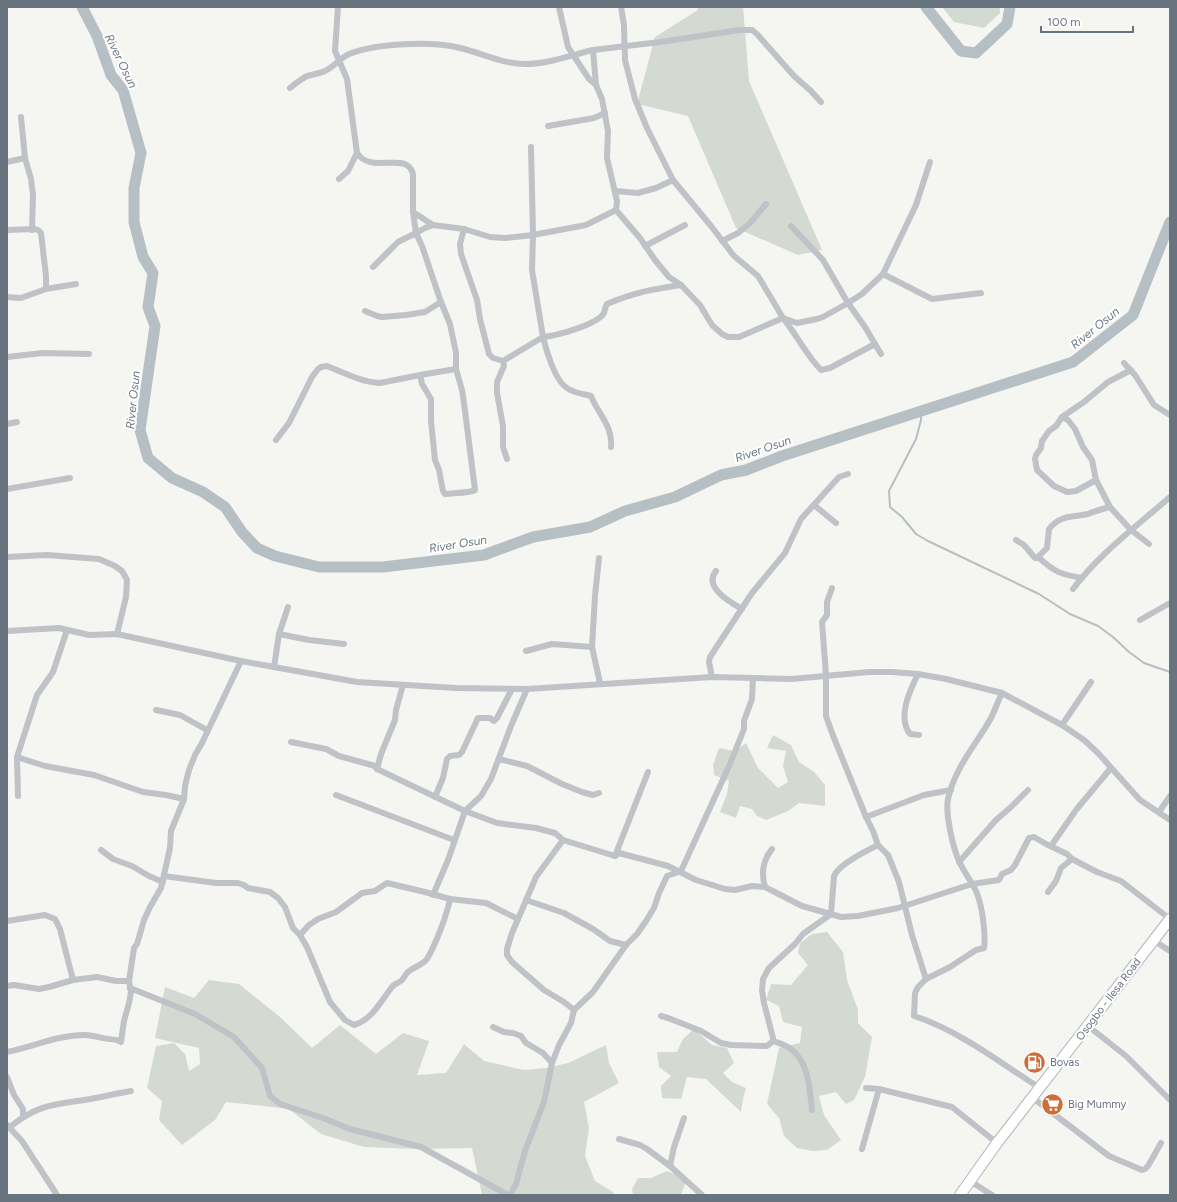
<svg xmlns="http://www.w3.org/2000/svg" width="1177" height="1202" font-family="Figtree,sans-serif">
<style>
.green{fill:#d4dad2}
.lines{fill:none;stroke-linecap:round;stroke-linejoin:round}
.stream{stroke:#b6bfc4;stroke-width:2}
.river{stroke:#b6bfc4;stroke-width:11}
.primary-casing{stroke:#b3b6ba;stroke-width:12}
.street{stroke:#bfc2c6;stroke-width:6}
.primary{stroke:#fff;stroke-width:10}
.labels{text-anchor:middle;stroke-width:4;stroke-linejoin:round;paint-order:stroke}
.street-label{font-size:11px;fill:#687380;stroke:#fff}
.poi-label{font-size:11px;fill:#687380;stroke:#fff;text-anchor:start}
.water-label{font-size:12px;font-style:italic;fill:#697983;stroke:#fff}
</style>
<rect width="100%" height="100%" fill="#f5f5f2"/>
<g class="green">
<polygon points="697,7 743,7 749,81 822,250 798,255 736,228 688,116 637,104 655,37 698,10"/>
<polygon points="942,7 1000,7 1000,13 984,28 954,22"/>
<polygon points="773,735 791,745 799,762 814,772 825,785 825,806 799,803 788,811 766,820 757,816 752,809 740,806 736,818 720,812 727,794 729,781 714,775 713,765 719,748 735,751 746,743 758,768 778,788 788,782 783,766 786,751 767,748"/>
<polygon points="827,932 843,952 847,980 858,1010 858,1023 872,1037 865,1077 854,1100 846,1104 836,1092 819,1096 824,1115 841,1140 827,1150 813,1151 797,1148 784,1136 779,1118 767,1104 779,1048 800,1043 802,1027 783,1022 779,1006 766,1000 771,984 791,985 808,965 798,953 800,943 812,934"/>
<polygon points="209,980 239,984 280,1017 312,1048 340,1025 376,1054 403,1033 429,1041 417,1075 446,1073 464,1044 484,1061 524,1070 546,1068 568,1063 606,1045 609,1063 619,1083 584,1102 589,1128 585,1156 595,1181 613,1192 614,1195 482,1195 472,1148 416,1149 364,1147 321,1134 289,1109 226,1102 215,1120 182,1145 159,1120 162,1101 147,1088 156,1046 174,1043 185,1054 189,1071 200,1064 199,1048 155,1038 165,987 194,998"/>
<polygon points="694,1029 712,1045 727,1048 734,1063 723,1073 732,1082 746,1088 743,1099 741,1112 706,1079 687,1077 681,1099 662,1098 661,1086 671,1076 659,1067 657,1052 677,1052 683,1039"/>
<polygon points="667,1171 687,1179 681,1195 633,1195 632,1189 638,1178 651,1178"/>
</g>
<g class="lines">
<polyline class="stream" points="921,411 921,420 916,439 889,491 890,507 902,517 916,534 928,541 1039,594 1070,614 1098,626 1113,637 1129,652 1144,663 1170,672"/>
<g class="river">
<polyline points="82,7 97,36 111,75 123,90 141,153 134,188 134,222 143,257 153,273 148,307 155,326 140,430 148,458 172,478 203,492 225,507 242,532 257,548 275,556 319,567 383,567 484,555 533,537 590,527 625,511 675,497 721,475 746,470 782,456 1073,362 1133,315 1170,222"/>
<polyline points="926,7 961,51 976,53 1007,24 1010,7"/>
</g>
<defs>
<polyline id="primary" points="960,1195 997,1143 1170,919"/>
</defs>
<use href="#primary" class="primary-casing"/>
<g class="street">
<path d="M338,7L335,51L347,79L357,153C371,175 407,150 413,174V212L416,233L425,228L433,225L464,229L490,237L505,238L533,235L586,225L616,210L617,201L607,158L608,131L602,99L596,85L593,50L660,42L740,30H752L757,34L794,76L811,91L821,102"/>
<polyline points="559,7 568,47 589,79 596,85"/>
<polyline points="621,7 624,25 625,60 635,99 647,128 673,180 711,226 734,256 758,276 783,318 797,323 817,319 823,317 848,303 862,294 883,274 916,205 930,162"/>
<path d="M290,88C295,84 301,79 307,76C313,74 319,74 325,71C334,67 340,58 349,54C377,43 432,41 460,48C482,53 502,64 525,64C548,64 571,55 593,50"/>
<polyline points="21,117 25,158"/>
<polyline points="548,126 594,118 605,113"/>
<path d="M531,147L533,235L532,270L543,337C555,336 597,325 604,313C605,310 605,307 607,304C632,293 653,289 681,285"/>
<polyline points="7,162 25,158 31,179 33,195 32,230"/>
<polyline points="339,179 348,171 357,153"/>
<polyline points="615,191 638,193 656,188 673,180"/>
<path d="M616,210L640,238L655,260L669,277L681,285L700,305L712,325L722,334L728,337H739L783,318C797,335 806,355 821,370L830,368L875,344"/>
<polyline points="413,212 433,225"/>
<polyline points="791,226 823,260 848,303 865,327 881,354"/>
<polyline points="464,229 460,244 461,254 477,300 480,319 489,354 493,358 503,361 504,366 497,382 497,393 503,426 503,447 507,459"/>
<polyline points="7,230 35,229 38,230 41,233 46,276 46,289"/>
<polyline points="722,241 738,233 751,222 766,204"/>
<polyline points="645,246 685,225"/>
<path d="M373,267L398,242L416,233L422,246L441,302L450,324L456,353V369L420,375L422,384L431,399V421L435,460L439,470L443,491L445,494C453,493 471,493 475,490L464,403L462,390L456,369"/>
<polyline points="883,274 932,299 981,293"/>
<polyline points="7,297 21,298 46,289 76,284"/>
<polyline points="365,311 377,316 382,317 406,315 425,312 441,302"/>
<polyline points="7,357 43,353 89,354"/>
<path d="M503,361L543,337C546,350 555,381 567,388C573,393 584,394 591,396C598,414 613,426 611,447"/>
<polyline points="1124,363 1135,375 1154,405 1170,415"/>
<polyline points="1062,417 1084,402 1108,382 1131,370"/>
<polyline points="7,424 17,422"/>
<path d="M276,440L289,423L312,377L318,369L321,367L327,366C344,373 362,382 380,383L420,375"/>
<polyline points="1096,480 1076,491 1067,492 1054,486 1037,470 1035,459 1036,455 1041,448 1042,441 1049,431 1056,426 1062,417 1068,420 1075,429 1083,447 1092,460 1096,480 1110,507 1131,530 1149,544"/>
<polyline points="7,489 70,478"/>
<polyline points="814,505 836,523"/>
<path d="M1016,540L1024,545L1035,558H1037L1047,548L1049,529C1061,514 1072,518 1088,514C1095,511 1102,509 1110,507"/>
<polyline points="7,557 47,555 99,559 115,566 122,571 127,580 126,597 117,634"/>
<path d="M1038,557C1055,572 1059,574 1082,578"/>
<polyline points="599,558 595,596 592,647 600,683"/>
<path d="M716,571C703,587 730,602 742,609"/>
<polyline points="832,588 827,602 827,615 822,622 826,675 826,716 832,733 866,817 873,831 878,845 888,855 899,882 912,935 926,979"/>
<path d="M1073,589C1100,553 1137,526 1170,497"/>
<polyline points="1140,620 1170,603"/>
<polyline points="7,631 59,628 89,635 117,634 241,661 357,682 456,688 527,689 712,677 792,679 869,672 892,672 918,674 946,679 1002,693 1062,725 1084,740 1098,753 1140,800 1170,820"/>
<polyline points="279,634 309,640 344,644"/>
<polyline points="526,651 552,644 592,647"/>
<polyline points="274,667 279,634 288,607"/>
<path d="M918,674C910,690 897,717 910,734L919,735"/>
<polyline points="712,677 709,662 710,657 752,593 785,553 801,519 839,477 848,474"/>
<path d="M1002,693C998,701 995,710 991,718C976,745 955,767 948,799C945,813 953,848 959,861C964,872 971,881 976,891C982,904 986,934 984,948L976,950L950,967L926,979L918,987L915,993L914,1016C960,1031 999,1062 1040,1088"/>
<polyline points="156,710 180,715 207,730"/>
<polyline points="1062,725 1091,682"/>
<polyline points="291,742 326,749 339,756 375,766 377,769 465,811 497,823 536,828 555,833 563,840 615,856 619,853 668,866 696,880 725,889 735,890 752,886 765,887 802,906 841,917 858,916 898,908 972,884 999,880 1002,874 1011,870 1015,865 1029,838 1034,837 1046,844 1067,854 1072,859 1097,872 1121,881 1170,919"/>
<polyline points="17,757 45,766 94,775 143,792 166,795 184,799"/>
<polyline points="499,759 527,766 562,784 582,792 593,795 599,793"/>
<polyline points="377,769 381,754 395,720 396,710 403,685"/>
<polyline points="336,795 454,840"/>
<polyline points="18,796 17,757 37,695 53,672 67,630"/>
<polyline points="435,797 443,778 447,759 450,756 459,755 462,752 478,718 490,718 494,721 497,718 512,689"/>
<polyline points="1159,812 1170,796"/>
<polyline points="866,817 924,795 951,790"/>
<polyline points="563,840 536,877 512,933 507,949 507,955 512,962 544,990 564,1002 574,1010"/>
<polyline points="1051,846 1076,810 1111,768"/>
<polyline points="101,850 113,859 132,866 149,876 163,882"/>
<polyline points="615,856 648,772"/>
<polyline points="959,862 996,820 1011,807 1028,790"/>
<path d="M164,876L216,883H238L244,885L248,888L270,892L278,898L285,907L293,928L300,935L307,947L330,1002L345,1020L354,1025C372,1020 381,1001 392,987C394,984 399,983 402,980C404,978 405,975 407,973C412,967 422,966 427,959C435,946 447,915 450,899"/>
<path d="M765,887C761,873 763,860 772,849"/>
<polyline points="1048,892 1056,881 1061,868 1072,859"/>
<polyline points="433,895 448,860 465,811 481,796 491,779 511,726 527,689"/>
<polyline points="526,900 564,913 593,929 610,941 626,945"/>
<polyline points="7,921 45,915 55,919 60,929 73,980"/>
<polyline points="300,935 309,925 318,919 336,912 362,893 375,891 387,883 425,892 450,899 486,903 518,919"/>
<polyline points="1153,940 1170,951"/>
<polyline points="7,986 14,985 39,989 49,987 73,980 97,977 116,981 129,981"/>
<polyline points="130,988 195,1014 234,1037 262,1068 270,1096 280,1104 323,1118 350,1129 421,1147 508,1195"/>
<path d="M661,1016L668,1018L701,1031L721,1043L731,1045L767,1046L773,1041V1038L764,1003L762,990L763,979L769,968L795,944L803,934L831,914L834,876C839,864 866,851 878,845"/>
<polyline points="1088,1026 1126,1056 1170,1100"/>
<polyline points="493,1027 504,1032 513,1033 521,1036 526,1043 543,1053 552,1063"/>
<path d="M773,1041C779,1043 787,1045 792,1050C809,1063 810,1091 812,1110"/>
<path d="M7,1052C33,1047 57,1035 85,1035C91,1035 97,1037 103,1038C109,1040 115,1038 121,1042L124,1021L129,1003L131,992L129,981L134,948L137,944L144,920L150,907L161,888L170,848L171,831L184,799L185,786L189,770L195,755L202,743L241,661"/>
<polyline points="7,1077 14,1095 23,1109 23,1116"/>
<polyline points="866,1088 879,1089 952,1107 997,1143"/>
<polyline points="1033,1098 1109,1156 1142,1170 1145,1169 1148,1166 1161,1143"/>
<polyline points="7,1125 22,1141 57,1195"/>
<path d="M10,1127C33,1108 48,1105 77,1101C95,1099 113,1094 131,1091"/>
<polyline points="619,1139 640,1145 647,1149 670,1166 702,1195"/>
<polyline points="862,1149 879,1089"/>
<polyline points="670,1166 674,1147 684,1118"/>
<polyline points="970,1181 992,1195"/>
<polyline points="510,1195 516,1184 525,1151 544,1102 552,1063 559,1045 571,1023 574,1010 593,992 626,945 637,934 646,921 654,908 659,893 667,876 681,871 730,764 744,729 744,721 752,699 753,678"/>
</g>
<use href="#primary" class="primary"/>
</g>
<defs>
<symbol id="fuel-disc" viewBox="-11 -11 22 22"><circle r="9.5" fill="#ce6d3a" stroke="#fff"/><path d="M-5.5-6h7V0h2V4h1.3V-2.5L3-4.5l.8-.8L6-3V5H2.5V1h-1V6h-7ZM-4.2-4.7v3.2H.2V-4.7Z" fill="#fff"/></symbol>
<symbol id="supermarket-disc" viewBox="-11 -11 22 22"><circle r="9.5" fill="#ce6d3a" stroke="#fff"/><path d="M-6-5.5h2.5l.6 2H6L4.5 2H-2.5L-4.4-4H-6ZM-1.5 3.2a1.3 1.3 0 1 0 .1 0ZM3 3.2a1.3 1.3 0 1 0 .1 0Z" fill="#fff"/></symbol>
</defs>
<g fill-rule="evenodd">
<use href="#fuel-disc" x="1022" y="1050" width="25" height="25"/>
<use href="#supermarket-disc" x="1040" y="1092" width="25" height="25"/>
</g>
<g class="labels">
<g class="street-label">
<text transform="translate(1108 999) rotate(-53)" y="4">Osogbo - Ilesa Road</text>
</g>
<g class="poi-label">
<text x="1050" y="1066">Bovas</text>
<text x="1068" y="1108">Big Mummy</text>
</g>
<g class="water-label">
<text transform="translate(121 61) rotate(64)" y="4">River Osun</text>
<text transform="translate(1095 328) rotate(-39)" y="4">River Osun</text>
<text transform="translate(133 400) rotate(-84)" y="4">River Osun</text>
<text transform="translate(763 449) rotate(-19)" y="4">River Osun</text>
<text transform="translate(458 544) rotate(-9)" y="4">River Osun</text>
</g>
</g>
<rect width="1177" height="1202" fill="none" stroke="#687380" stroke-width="16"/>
<path d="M1041 26v6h92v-6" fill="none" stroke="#687380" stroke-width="2"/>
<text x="1047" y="26" font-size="12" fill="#687380" stroke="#ffffff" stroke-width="3" paint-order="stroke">100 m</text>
</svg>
